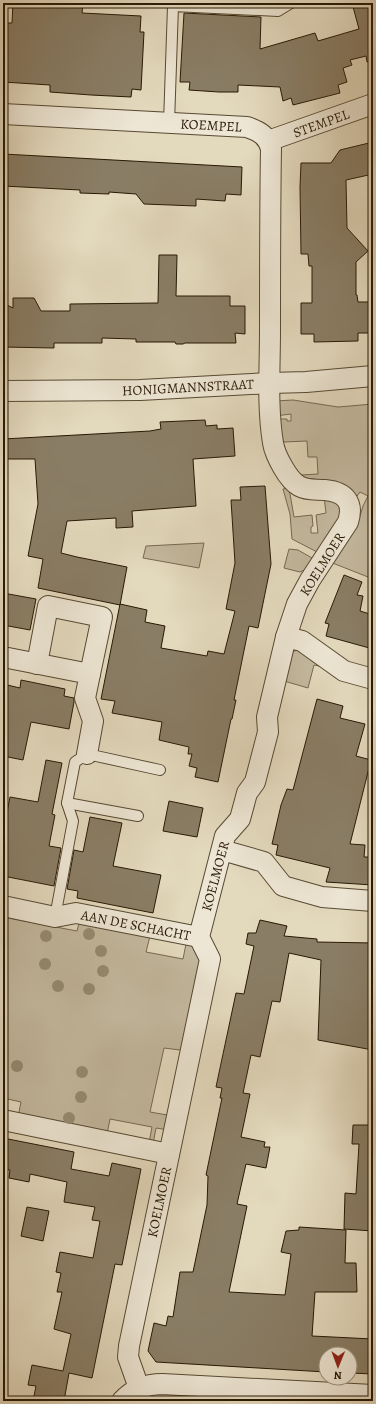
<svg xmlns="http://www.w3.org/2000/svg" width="376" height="1404" font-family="Alegreya,serif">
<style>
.green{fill:#c3b89e;stroke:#766852}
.building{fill:#897d65;stroke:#281905}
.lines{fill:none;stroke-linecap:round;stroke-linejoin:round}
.service-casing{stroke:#574933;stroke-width:12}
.minor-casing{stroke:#574933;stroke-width:22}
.service{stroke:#ede6d4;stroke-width:10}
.minor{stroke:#ede6d4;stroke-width:20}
.tree{fill:#958a71}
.labels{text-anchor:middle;stroke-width:3.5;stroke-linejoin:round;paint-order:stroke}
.street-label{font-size:14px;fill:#281905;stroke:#ede6d4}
</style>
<rect width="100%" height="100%" fill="#e3d9bd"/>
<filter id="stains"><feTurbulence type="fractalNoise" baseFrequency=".005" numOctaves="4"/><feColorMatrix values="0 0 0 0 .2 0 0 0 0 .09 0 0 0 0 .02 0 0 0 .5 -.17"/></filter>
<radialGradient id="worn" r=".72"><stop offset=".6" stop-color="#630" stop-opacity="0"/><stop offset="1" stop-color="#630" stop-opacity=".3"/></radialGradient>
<g class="green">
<polygon points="293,400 338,407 373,404 373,579 330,562 360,516 363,506 368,496 360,492 357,496 339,485 320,484 302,478 301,475 318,474 317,457 308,457 307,441 284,442 280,440 276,419 287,419 287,421 291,421 291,414 275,416 275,401"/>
<polygon points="289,488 294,517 312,515 313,526 311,527 311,533 318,533 316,515 326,513 324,497 337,502 342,513 317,552 292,539 290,514 283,489"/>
<polygon points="204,543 199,568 143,558 146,546"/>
<polygon points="289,549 298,550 312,558 313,564 311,567 300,572 284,568"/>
<polygon points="300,649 320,662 319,666 314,665 308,688 284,681 292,652"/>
<polygon points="3,917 77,931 79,923 150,936 146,952 183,959 186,944 192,945 202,954 185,1048 180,1050 164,1048 150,1112 173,1116 169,1130 156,1128 153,1144 149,1143 152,1127 110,1119 107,1134 18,1117 21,1102 3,1098"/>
</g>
<g class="building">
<polygon points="13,3 83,3 82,13 141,16 140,32 144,32 141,90 132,89 131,97 91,95 50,92 50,85 3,82 3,23 12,23"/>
<polygon points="352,3 373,3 373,61 367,62 366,56 350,60 352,65 343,68 347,82 338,85 340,93 293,105 291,98 283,101 280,87 238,85 238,92 219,92 189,90 190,82 180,82 184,13 261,17 260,49 315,33 318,41 359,29"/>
<polygon points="373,142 373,174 346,180 347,228 368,251 356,262 356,295 357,295 358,302 370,302 370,333 358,333 358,341 314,342 314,334 301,334 301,303 312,303 312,266 309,266 308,254 301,254 300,187 301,163 331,163 340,150"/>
<polygon points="3,154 242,167 241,195 226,194 225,201 196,199 196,206 144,204 136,194 109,192 109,194 80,193 80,190 3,186"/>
<polygon points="159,255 177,255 176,296 230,296 230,306 245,306 245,334 235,333 236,343 185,343 183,344 176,344 175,342 136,342 136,339 102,338 102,343 54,343 54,348 3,347 3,303 13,308 13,298 34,298 41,311 70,311 70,304 158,303"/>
<polygon points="205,420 206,426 217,425 217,429 233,428 235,456 193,459 196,506 132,511 133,527 116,528 116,518 67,521 61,553 77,557 127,567 120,605 38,588 43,559 28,556 38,504 35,459 3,459 3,439 150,431 161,429 160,422"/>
<polygon points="265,486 271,564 258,628 249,626 234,700 236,700 232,719 231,719 218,782 195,777 197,768 189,766 192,754 188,754 189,747 159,740 162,722 112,713 115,701 101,699 120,604 147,610 145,622 165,626 161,648 207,656 208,651 224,654 235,611 226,609 235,563 231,500 241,500 240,487"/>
<polygon points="344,575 362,582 357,595 363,596 360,611 373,615 373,649 326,636 329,624 325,623"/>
<polygon points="3,593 36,599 30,630 3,625"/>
<polygon points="21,680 65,689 64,696 74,698 74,702 69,729 31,722 23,760 3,756 3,684 20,688"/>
<polygon points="317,699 343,706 340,718 365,724 356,756 371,760 350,844 365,845 364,857 373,857 373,885 326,882 330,868 276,855 278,845 272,844 281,805 287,789 293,790"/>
<polygon points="46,760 62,763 52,814 55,815 49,846 61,848 54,886 3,876 3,833 10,797 38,802"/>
<polygon points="169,801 203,808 197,837 163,831"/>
<polygon points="90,817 122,823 113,866 161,875 153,913 77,898 78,891 67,889 74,850 83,852"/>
<polygon points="260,920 287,926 284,936 317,939 317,942 373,943 373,1050 318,1040 321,960 289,953 280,1002 272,1001 260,1057 251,1055 243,1093 250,1094 241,1137 265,1142 264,1147 270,1147 266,1168 246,1164 237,1204 247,1206 229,1292 285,1295 291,1254 281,1252 286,1231 299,1230 299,1227 346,1230 345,1263 356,1263 357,1292 315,1292 312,1336 373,1339 373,1374 350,1373 350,1354 326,1354 326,1372 156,1362 148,1351 154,1323 166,1326 168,1316 173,1317 180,1272 193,1272 207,1205 208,1176 206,1175 222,1098 220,1098 222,1088 216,1087 236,993 244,994 254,946 246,944 248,933 256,933"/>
<polygon points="353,1125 373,1125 373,1231 344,1229 345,1193 356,1194 359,1144 352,1144"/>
<polygon points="3,1138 74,1152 71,1169 109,1176 112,1163 141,1169 122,1265 115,1264 92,1378 69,1373 64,1401 33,1401 36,1386 28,1385 32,1365 63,1371 71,1334 54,1329 62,1292 57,1292 61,1273 56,1272 60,1252 93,1258 100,1221 92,1220 95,1207 64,1202 67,1182 30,1174 29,1182 9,1178 10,1170 3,1169"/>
<polygon points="27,1207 49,1211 43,1241 21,1236"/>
</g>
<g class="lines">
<defs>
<g id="service">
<polyline points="169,123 173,6 278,11 291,3"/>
<polyline points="67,803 138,816"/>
<polyline points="55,917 73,821 67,803 75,762 87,754 160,770"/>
</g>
<g id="minor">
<path d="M3,114L247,127C259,131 268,136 271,149C270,209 270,270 270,331C270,368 267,406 273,443C275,455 288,480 299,486C308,491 316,489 325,490C346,492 354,503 348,522L310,580L297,604L286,637L267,717L268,732L255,782L247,793L240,819L225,836L199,937L210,959L129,1346L128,1357L139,1388"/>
<polyline points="268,141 373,104"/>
<polyline points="3,391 140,390 270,383 306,382 373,376"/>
<polyline points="286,637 302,641 344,671 373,679"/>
<polyline points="3,657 90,674 85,698 93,721 87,754"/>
<polyline points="37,664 48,606 102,617 90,674"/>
<polyline points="222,850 264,862 283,886 322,897 373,901"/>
<polyline points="3,906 55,917 76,913 199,937"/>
<polyline points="3,1120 169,1154"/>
<path d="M122,1401C133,1389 146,1384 162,1384L373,1395"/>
</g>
</defs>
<use href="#service" class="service-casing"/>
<use href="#minor" class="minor-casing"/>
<use href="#service" class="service"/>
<use href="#minor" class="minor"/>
</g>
<g class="tree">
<circle cx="89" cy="934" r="6"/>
<circle cx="46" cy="936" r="6"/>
<circle cx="101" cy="951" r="6"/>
<circle cx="45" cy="964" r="6"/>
<circle cx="103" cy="971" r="6"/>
<circle cx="58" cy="986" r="6"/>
<circle cx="89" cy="989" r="6"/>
<circle cx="17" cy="1066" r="6"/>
<circle cx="82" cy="1072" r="6"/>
<circle cx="81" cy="1097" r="6"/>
<circle cx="69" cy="1118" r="6"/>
</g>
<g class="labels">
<g class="street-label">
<text transform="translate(321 123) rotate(-20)" y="5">STEMPEL</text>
<text transform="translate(211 125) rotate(3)" y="5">KOEMPEL</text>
<text transform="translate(188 387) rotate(-3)" y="5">HONIGMANNSTRAAT</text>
<text transform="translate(322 564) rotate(-58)" y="5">KOELMOER</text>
<text transform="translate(215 876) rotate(-75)" y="5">KOELMOER</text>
<text transform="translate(136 925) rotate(11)" y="5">AAN DE SCHACHT</text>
<text transform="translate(159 1202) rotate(-78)" y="5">KOELMOER</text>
</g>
</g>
<rect width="376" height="1404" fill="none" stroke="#e3d9bd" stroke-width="16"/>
<rect x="4" y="4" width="368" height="1396" fill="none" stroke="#281905" stroke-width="2"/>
<rect x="8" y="8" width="360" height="1388" fill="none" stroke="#281905"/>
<g transform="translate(338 1366) rotate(181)"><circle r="19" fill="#ede6d4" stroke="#9e9481"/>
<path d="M0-3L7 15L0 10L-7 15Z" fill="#8f2418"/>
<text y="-6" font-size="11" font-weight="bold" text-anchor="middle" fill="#281905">N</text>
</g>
<rect width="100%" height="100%" filter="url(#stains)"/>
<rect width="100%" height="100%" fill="url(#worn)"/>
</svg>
